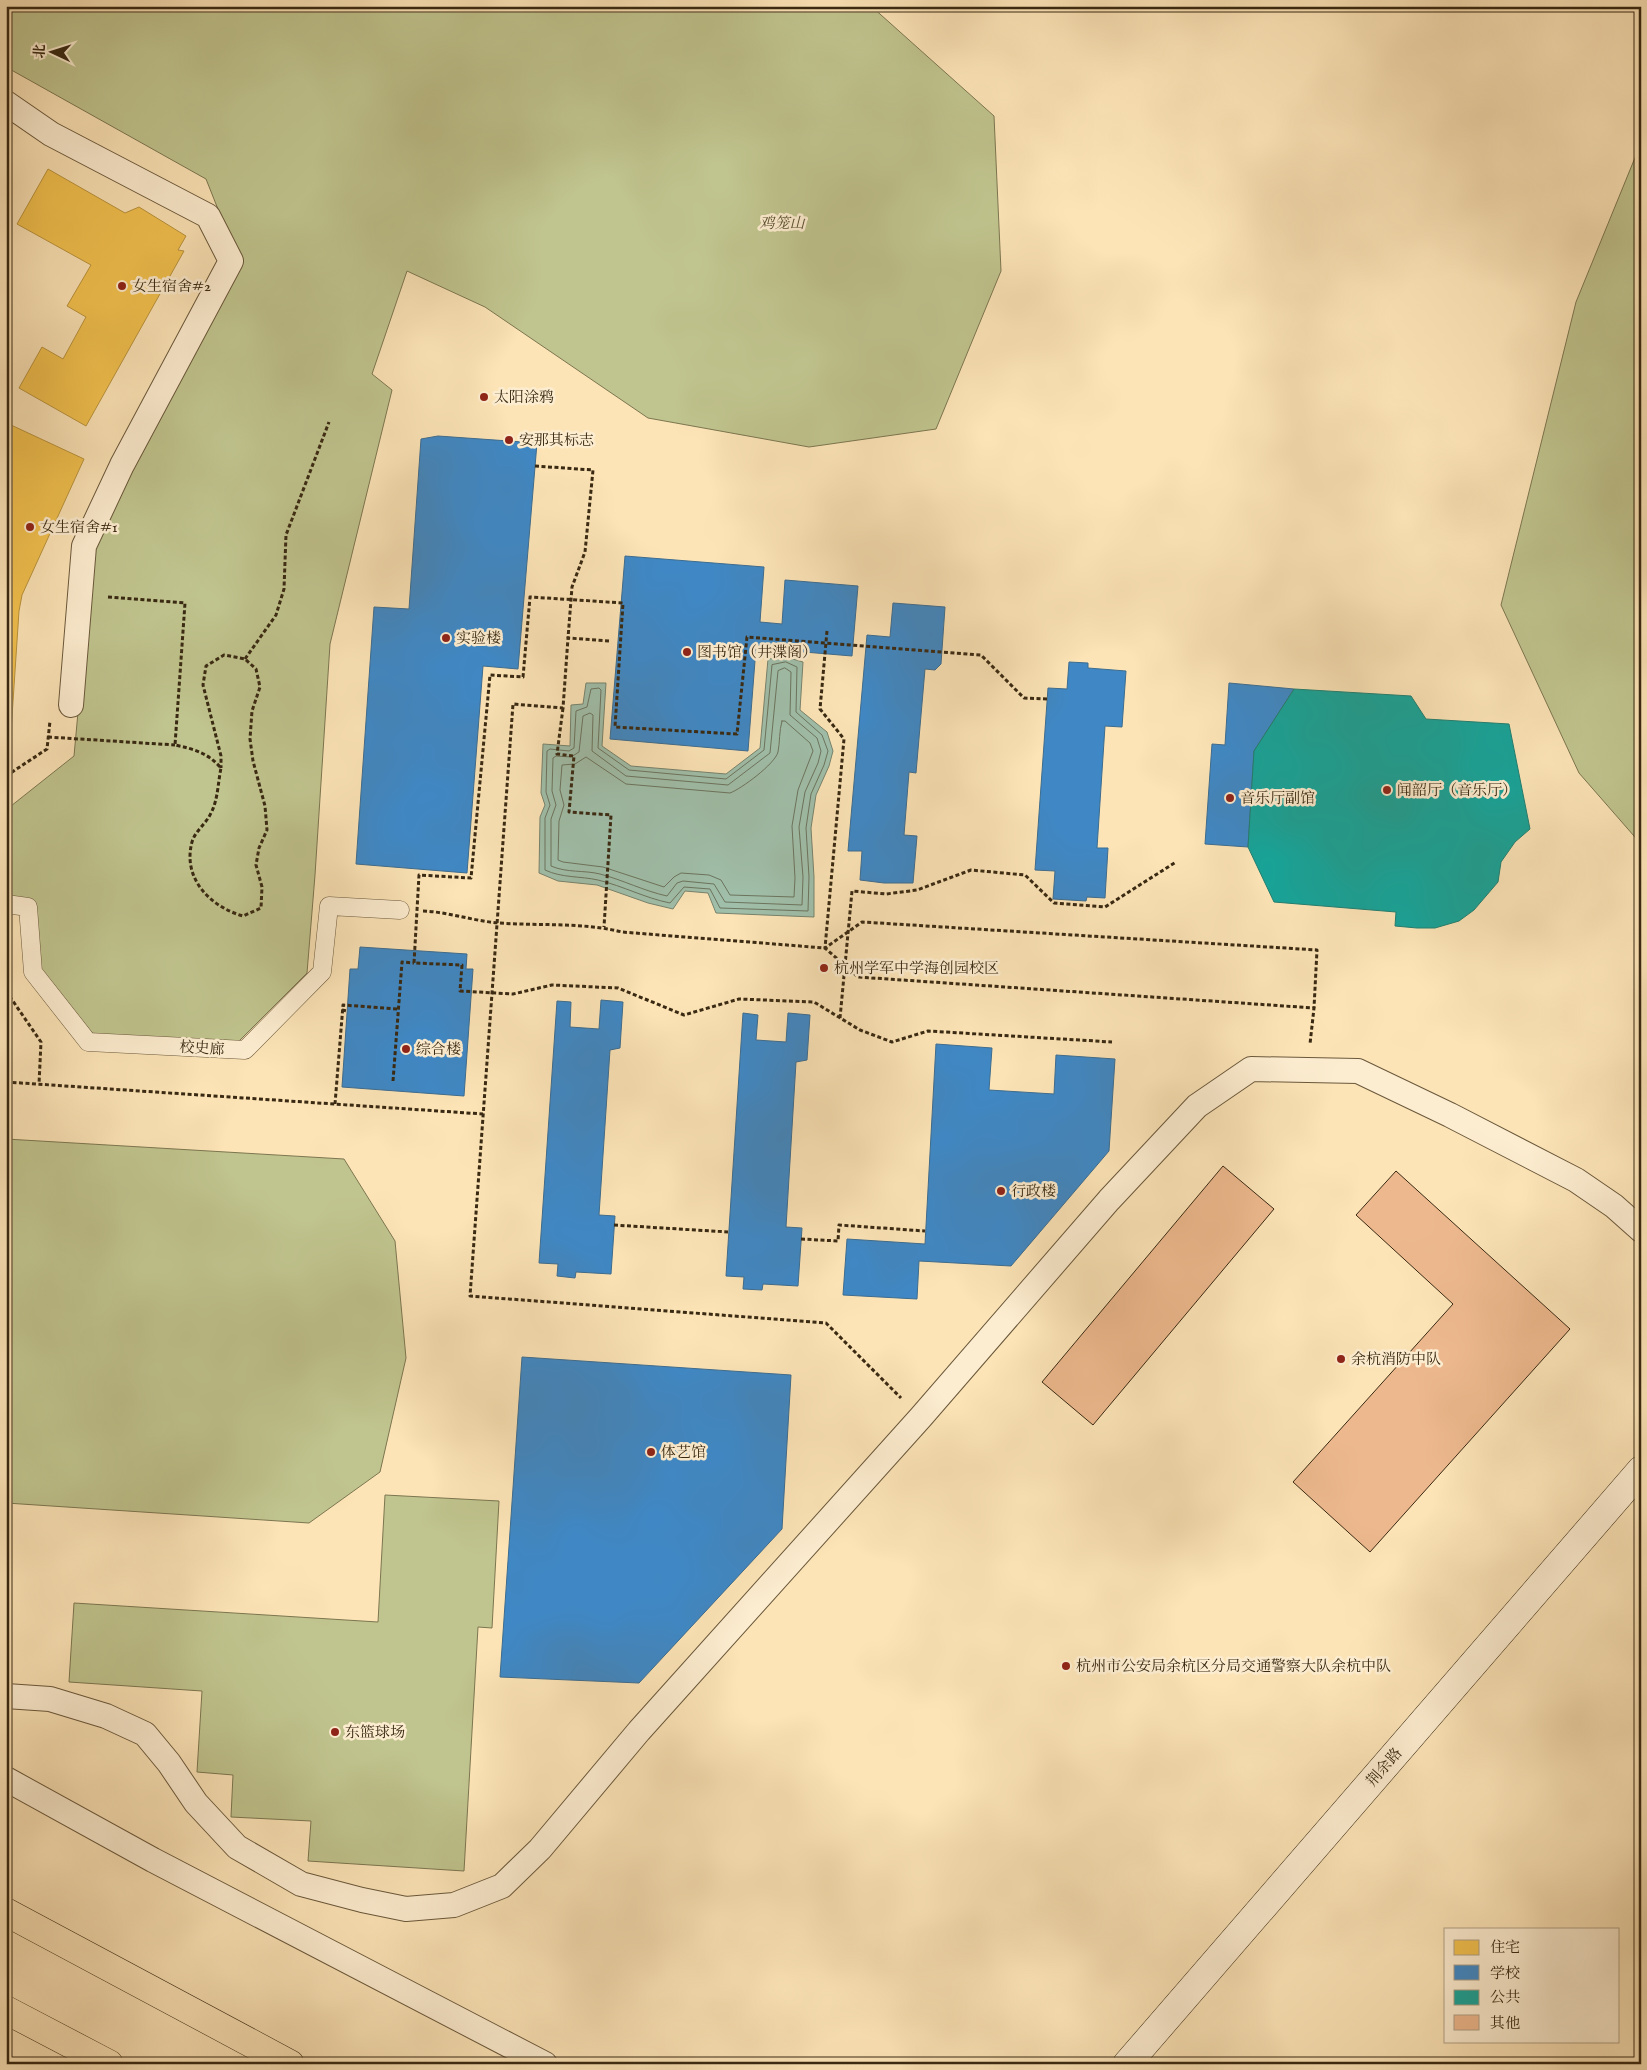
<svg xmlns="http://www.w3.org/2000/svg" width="1647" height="2070" font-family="'IM FELL English','Noto Serif SC',serif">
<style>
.green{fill:#c0c48e;stroke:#7c7650}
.water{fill:#a0bfaa;stroke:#77836d}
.homes{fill:#f2c14e;stroke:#ba933c}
.schools{fill:#3f88c5;stroke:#3d6c8f}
.public{fill:#17a398;stroke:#217e70}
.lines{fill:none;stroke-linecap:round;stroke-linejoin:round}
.shore{stroke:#6c745e;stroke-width:1}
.building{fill:#edb88d;stroke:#392912}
.pedestrian-casing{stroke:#6a583b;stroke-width:19}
.minor-casing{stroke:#6a583b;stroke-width:26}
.secondary-casing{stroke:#392912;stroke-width:29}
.trunk-casing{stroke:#392912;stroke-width:29}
.path{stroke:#392912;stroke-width:3;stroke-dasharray:4 2.5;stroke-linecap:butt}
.pedestrian{stroke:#fdedd0;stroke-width:18}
.minor{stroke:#fdedd0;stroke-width:24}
.secondary{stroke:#fdedd0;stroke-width:28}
.trunk{stroke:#fce4b7;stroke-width:28}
.path-bridge{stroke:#392912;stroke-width:3;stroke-dasharray:4 2.5;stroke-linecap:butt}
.poi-dot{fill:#8f2418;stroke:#fdedd0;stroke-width:2}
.labels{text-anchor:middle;stroke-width:5;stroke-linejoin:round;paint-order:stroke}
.park-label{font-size:15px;font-style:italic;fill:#5b5031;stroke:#fdedd0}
.poi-label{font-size:15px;fill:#392912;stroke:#fdedd0;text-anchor:start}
.street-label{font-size:15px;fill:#392912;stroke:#fdedd0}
</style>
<rect width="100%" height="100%" fill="#fce4b7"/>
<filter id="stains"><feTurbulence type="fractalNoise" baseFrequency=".004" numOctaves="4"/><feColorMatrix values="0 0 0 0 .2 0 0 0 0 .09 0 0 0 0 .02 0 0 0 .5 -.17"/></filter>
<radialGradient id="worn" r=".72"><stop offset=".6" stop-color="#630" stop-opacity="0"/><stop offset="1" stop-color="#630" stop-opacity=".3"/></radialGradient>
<g class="green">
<polygon points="16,6 871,6 994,116 1001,271 936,429 809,447 648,418 485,307 407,271 372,374 392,390 330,644 315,875 307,973 236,1044 94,1035 38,968 36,903 6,899 6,839 11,806 74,756 93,548 239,262 206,179 6,67 6,14"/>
<polygon points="1641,143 1641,844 1579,773 1501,605 1576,302"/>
<polygon points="6,1139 344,1159 395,1241 406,1358 380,1472 309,1523 6,1503"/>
<polygon points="385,1495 499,1501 492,1628 478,1627 464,1871 308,1861 311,1821 231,1817 233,1775 197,1772 202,1691 69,1682 74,1603 378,1622"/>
</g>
<polygon class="water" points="786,657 803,662 800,710 827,732 833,751 829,766 816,795 811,828 814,877 814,917 716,913 708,893 685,891 673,909 648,903 597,885 558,881 539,873 540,817 545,805 541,793 543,744 570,746 571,705 583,704 586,683 606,683 602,746 631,766 726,774 760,748 768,659"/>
<g class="homes">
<polygon points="48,169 125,213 139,207 186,236 178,250 184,251 86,426 19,388 42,347 63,359 86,317 67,306 91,265 17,224"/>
<polygon points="11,425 84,459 22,595 19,611 9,762 6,762 6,436"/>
</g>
<g class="schools">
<polygon points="438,436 537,443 518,669 483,666 467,873 356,864 374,607 409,609 421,439"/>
<polygon points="625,556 764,567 760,622 782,624 785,580 858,586 852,656 756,648 748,751 610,739"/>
<polygon points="893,603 945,607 941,664 935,670 925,669 916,773 909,772 904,835 917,836 913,883 884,883 860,880 862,851 848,851 867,635 890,637"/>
<polygon points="1069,662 1088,663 1088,668 1126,671 1122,727 1105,726 1097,848 1108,848 1105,898 1087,897 1086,901 1053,899 1055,871 1035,870 1048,688 1067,689"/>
<polygon points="1229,683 1294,689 1254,751 1248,847 1205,844 1212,744 1225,745"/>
<polygon points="360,947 467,954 466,969 473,969 464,1096 342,1087 350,969 358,969"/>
<polygon points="601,1000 623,1002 620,1048 610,1050 599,1215 615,1216 611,1274 576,1272 575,1278 557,1276 558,1264 539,1263 557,1001 571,1002 570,1027 599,1029"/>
<polygon points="743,1013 758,1015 756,1040 786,1042 788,1013 810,1015 807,1060 796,1062 786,1227 802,1228 798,1286 763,1284 762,1290 743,1289 744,1277 726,1276"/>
<polygon points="936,1044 992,1048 989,1090 1054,1094 1056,1055 1115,1059 1109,1151 1011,1266 919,1261 917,1299 843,1295 847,1239 925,1244"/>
<polygon points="522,1357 791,1375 782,1529 639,1683 500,1677"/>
</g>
<polygon class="public" points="1294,689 1411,696 1426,719 1509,724 1530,829 1515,842 1501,862 1498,882 1474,910 1459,921 1435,928 1417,928 1395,926 1396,912 1274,902 1248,847 1254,751"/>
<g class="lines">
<g class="shore">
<path d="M786,662L797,667L796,712L822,735L828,751L824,765L811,794L806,828L809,877L808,911L720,908L710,889L684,887L670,903C645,898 623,886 598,880C580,876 562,878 545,870V818L550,805L546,792L547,751L550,749L569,751L574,748L576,711L587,707L591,689L599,688L601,690L598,748L629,770L726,779L764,750L772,665Z"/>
<path d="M785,668L791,672L790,715L817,738L821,751L818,763L805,792L799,827L803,877L802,905L725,902L714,884L683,881L677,883L667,896C644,891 623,880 600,874C584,870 567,873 551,866V819L556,805L552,791L553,758L556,756L571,757L579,752L583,716L590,713L593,715L592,751L626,776L728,785L770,753L778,671Z"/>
<path d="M782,721H785L810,743L813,751L798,790L792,826L795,878L794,897L730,895L721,880L709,875L681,873L674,877L664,887L603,867L563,862L558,860L559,821L564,805L560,790L562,765L575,764L586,757L626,784L730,793C741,789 775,764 778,752C780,742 779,731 782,721Z"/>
</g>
</g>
<g class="building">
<polygon points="1223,1166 1274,1209 1093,1425 1042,1382"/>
<polygon points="1396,1171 1570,1329 1370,1552 1293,1482 1453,1304 1356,1215"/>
</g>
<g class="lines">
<defs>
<polyline id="pedestrian" points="6,904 28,907 33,972 88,1042 245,1050 322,972 329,906 400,910"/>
<g id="minor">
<polyline points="6,103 51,134 208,216 231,261 122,465 84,546 71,705"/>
<polyline points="6,1696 50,1699 106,1716 145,1734 169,1763 196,1803 237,1847 301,1884 362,1900 406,1909 454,1905 502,1886 540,1849 639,1731 921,1417 1109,1200 1197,1106 1251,1069 1358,1071 1450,1115 1576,1180 1614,1206 1641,1230"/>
<polyline points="6,1779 153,1860 545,2064"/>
</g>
<polyline id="secondary" points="1127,2064 1641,1470"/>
<g id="trunk">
<polyline points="6,1912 290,2064"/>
<polyline points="6,2010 109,2064"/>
</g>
</defs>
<use href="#pedestrian" class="pedestrian-casing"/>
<use href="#minor" class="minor-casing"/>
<use href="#secondary" class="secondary-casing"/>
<use href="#trunk" class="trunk-casing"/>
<g class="path">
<polyline points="535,466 593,470 585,552 572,587 568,638"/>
<path d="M108,597L185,603L175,745C194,749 208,753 221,768C218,782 218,800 211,813C206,824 195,831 192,842C182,879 211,907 243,916L261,908L262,887L256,865L259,848L267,830L265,806L253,761L250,739L252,711L260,687L256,669L245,659L224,655L206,666L203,685L221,756V768"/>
<polyline points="827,631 820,709 844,739 825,948 862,922 1317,950 1314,1008"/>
<polyline points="609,641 568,638 563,708 513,704 470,1296 826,1323 901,1398"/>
<polyline points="245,659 276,615 284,589 286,535 329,422"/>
<polyline points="563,708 557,754 574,756 569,812 611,815 604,927"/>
<polyline points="48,737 175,745"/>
<polyline points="6,776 47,749 50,721"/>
<path d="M423,911C449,912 473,921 499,923C540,926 582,922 622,932L825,948L858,977L1314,1008L1310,1044"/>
<polyline points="6,991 41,1042 39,1084"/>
<polyline points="342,1010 347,1011"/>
<polyline points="393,1081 402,962 414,963"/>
<polyline points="6,1082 483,1114"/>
<polyline points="335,1104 343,1005 398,1009"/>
<polyline points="614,1225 728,1232"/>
<polyline points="801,1239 838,1241 839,1225 925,1231"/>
</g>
<use href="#pedestrian" class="pedestrian"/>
<use href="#minor" class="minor"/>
<use href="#secondary" class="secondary"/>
<use href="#trunk" class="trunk"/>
<g class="path-bridge">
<polyline points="1047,699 1024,698 981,655 747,637 737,734 615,727 623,603 530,597 523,677 490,675 471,878 419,875 414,963 462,965 460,991 513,994 552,985 618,988 684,1015 739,999 814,1002 860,1030 892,1042 928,1031 1112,1042"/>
<polyline points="840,1018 852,891 886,894 917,890 971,870 1025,875 1054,903 1105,907 1176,862"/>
</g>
</g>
<g class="poi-dot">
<circle cx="122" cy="286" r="5"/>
<circle cx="484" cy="397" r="5"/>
<circle cx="509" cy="440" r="5"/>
<circle cx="30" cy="527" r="5"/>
<circle cx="446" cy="638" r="5"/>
<circle cx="687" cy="652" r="5"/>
<circle cx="1387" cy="790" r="5"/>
<circle cx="1230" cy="798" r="5"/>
<circle cx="824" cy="968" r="5"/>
<circle cx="406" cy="1049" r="5"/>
<circle cx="1001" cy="1191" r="5"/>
<circle cx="1341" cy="1359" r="5"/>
<circle cx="651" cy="1452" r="5"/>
<circle cx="1066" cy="1666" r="5"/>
<circle cx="335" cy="1732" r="5"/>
</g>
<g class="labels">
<g class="park-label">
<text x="782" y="228">鸡笼山</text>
</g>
<g class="poi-label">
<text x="132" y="291">女生宿舍#2</text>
<text x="494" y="402">太阳涂鸦</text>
<text x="519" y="445">安那其标志</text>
<text x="40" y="532">女生宿舍#1</text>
<text x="456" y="643">实验楼</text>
<text x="697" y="657">图书馆（井渫阁）</text>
<text x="1397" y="795">闻韶厅（音乐厅）</text>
<text x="1240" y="803">音乐厅副馆</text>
<text x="834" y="973">杭州学军中学海创园校区</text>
<text x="416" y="1054">综合楼</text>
<text x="1011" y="1196">行政楼</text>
<text x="1351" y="1364">余杭消防中队</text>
<text x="661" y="1457">体艺馆</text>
<text x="1076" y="1671">杭州市公安局余杭区分局交通警察大队余杭中队</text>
<text x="345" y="1737">东篮球场</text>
</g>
<g class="street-label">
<text transform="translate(202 1048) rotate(3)" y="5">校史廊</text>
<text transform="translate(1384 1767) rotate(-49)" y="5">荆余路</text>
</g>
</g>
<rect width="1647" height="2070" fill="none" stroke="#fce4b7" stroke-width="25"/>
<rect x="8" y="8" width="1632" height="2055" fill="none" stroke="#392912" stroke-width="2.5"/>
<rect x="12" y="12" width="1622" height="2045" fill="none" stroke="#392912"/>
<rect x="1444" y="1928" width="175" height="115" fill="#fdedd0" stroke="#af9f84"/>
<rect x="1454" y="1940" width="25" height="15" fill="#f2c14e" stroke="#af9f84"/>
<text x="1490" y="1952" font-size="15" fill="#392912">住宅</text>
<rect x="1454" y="1965" width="25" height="15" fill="#3f88c5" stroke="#af9f84"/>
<text x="1490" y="1978" font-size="15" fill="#392912">学校</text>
<rect x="1454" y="1990" width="25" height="15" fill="#17a398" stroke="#af9f84"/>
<text x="1490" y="2002" font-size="15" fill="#392912">公共</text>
<rect x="1454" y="2015" width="25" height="15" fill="#edb88d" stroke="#af9f84"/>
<text x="1490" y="2028" font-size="15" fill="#392912">其他</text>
<g transform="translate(52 52) rotate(274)" stroke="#fdedd0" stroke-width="4" paint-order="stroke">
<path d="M0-4L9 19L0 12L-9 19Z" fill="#392912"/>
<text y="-8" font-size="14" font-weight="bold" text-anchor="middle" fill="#392912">北</text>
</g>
<rect width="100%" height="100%" filter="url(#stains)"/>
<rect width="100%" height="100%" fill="url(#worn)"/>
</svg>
